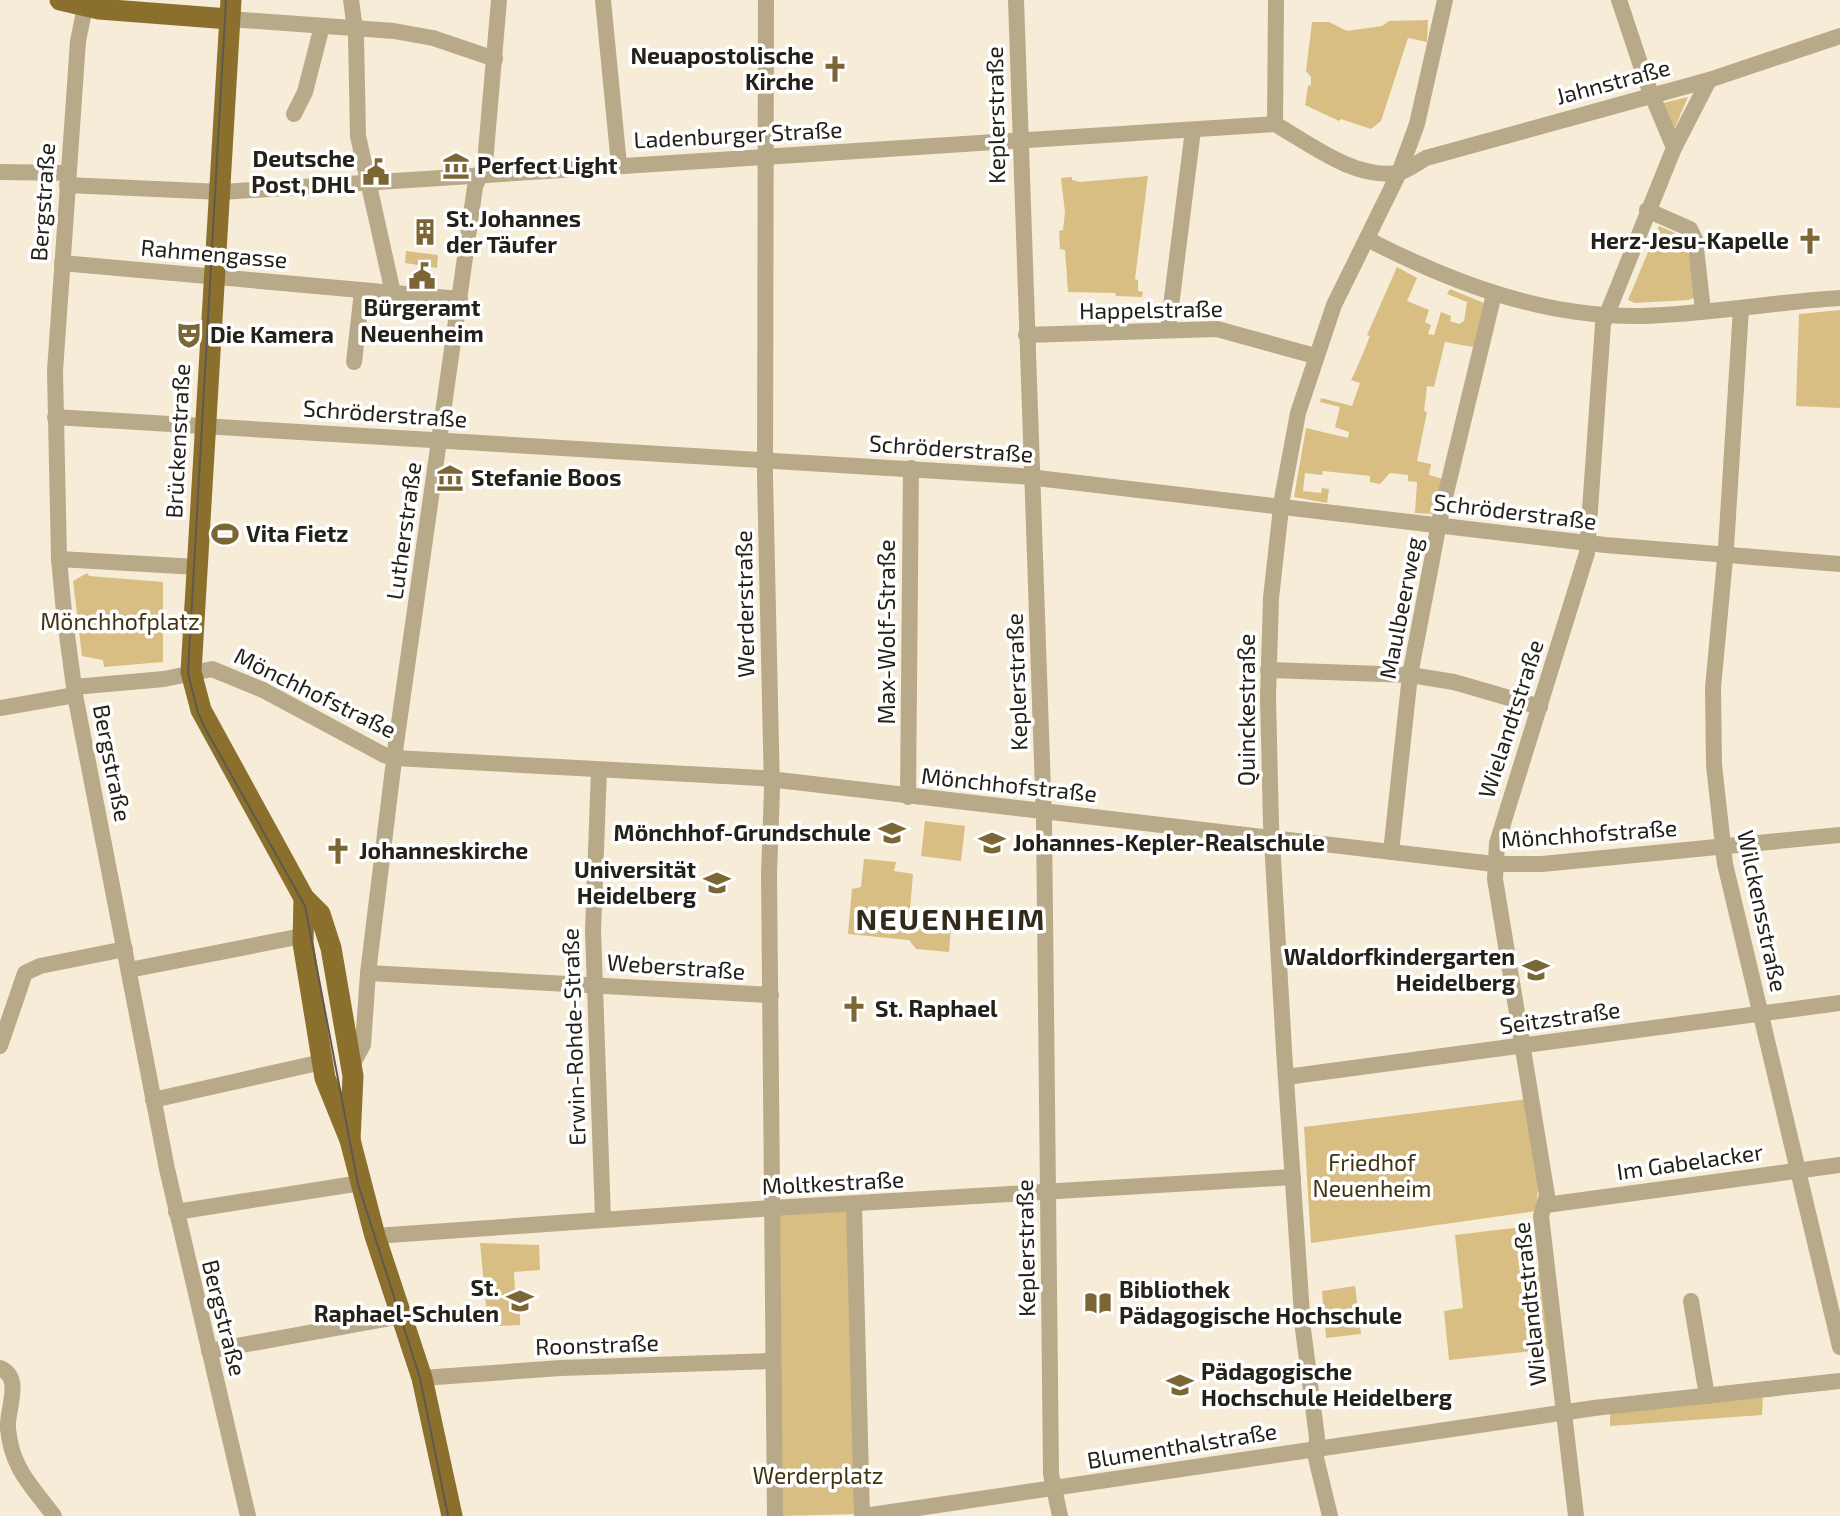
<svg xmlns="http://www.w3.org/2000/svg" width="1840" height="1516" font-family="'Exo 2',sans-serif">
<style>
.green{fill:#d9be84}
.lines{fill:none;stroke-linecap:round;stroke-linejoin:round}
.minor{stroke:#b8a988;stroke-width:16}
.major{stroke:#8b6f2d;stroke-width:21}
.tram{stroke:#5e594e;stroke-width:2}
.labels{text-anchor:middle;stroke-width:7;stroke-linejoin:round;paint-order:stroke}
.poi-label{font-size:23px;font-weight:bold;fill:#242119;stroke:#fff;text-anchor:start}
.street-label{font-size:23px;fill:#242119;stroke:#fff}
.park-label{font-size:23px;fill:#433411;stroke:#fff}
.district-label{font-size:30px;font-weight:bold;letter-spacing:2px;fill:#322b1b;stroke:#fff}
</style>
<rect width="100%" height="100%" fill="#f6ecd8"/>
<g class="green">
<polygon points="1428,20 1427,42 1408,38 1381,121 1371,129 1341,119 1339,121 1305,105 1308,86 1311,85 1311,77 1306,71 1312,22 1329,22 1347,31 1382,26 1389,21"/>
<polygon points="1688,97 1673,132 1663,103"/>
<polygon points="1148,176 1135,279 1138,280 1138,291 1143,292 1142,297 1116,296 1115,293 1068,292 1065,250 1060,249 1059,231 1063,230 1065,212 1061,178 1072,177 1072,180 1080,182"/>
<polygon points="1659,226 1686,238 1695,297 1689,300 1635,303 1628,300"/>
<polygon points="406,251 438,255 437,268 405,263"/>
<path d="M1397,267L1417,278L1407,301L1429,310L1425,322L1431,325L1428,334L1434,335L1441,312L1451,316L1450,321L1459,324L1464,321L1467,302L1447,294L1450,289L1484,303L1473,347L1445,342L1434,387L1427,386L1424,411L1427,412L1417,461L1431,464L1429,475L1443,479L1434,514L1415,513L1417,482L1408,481V475L1390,473L1380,484L1370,482V476L1323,471L1322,475L1305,473L1303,491L1321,493L1322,488L1329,489L1327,503L1294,497L1306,428L1348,438L1349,432L1335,427L1340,407L1320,402L1321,398L1352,406L1360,383L1351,380C1353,378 1367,344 1370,336L1367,335Z"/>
<polygon points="1840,310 1840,408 1796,406 1799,314"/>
<polygon points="87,573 89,576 163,582 163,662 104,667 103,660 82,656 73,581"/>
<polygon points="925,821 965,826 961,861 921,856"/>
<polygon points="864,859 896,862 894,871 913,874 909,922 951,925 949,952 916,949 909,940 848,934 852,889 861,887"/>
<polygon points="1527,1099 1538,1188 1536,1211 1311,1243 1304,1127"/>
<polygon points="849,1209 856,1514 781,1516 779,1212"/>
<polygon points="1530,1226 1535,1267 1540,1267 1551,1349 1449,1360 1444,1311 1463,1308 1455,1235"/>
<polygon points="480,1243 539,1245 540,1270 514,1272 516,1313 520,1313 520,1325 494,1326 493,1317 487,1317"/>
<polygon points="1355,1286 1361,1334 1326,1338 1322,1291"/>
<polygon points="1763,1394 1762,1415 1610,1426 1610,1411"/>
</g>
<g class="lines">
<g class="minor">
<polyline points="351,0 356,36 358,136 393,293"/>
<polyline points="603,0 619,165"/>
<polyline points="766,0 765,477 772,790 769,873 775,1516"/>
<polyline points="1016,0 1044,820 1051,1474 1060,1516"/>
<polyline points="1619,0 1646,81 1674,148"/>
<polyline points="85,7 78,41 55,371 59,559 64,612 75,695 167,1169 248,1516"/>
<polyline points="229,19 394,31 433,38 495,59"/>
<polyline points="294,114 305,92 322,26"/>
<polyline points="1275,124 1276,0"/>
<polyline points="0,172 68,173"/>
<path d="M67,185L222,192L1275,124C1310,144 1354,179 1397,173C1406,172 1417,163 1426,158L1709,80L1840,36"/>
<polyline points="1647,210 1690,229 1695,239 1703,311"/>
<path d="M1367,239C1453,283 1544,318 1642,316C1709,314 1774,302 1840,298"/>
<polyline points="62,263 460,299"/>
<polyline points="1741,308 1726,548 1713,688 1714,765 1725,864 1840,1347"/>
<polyline points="1168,330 1193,130"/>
<polyline points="1026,335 1217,329 1315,356"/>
<polyline points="354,362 362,292"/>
<polyline points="55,417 1020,476 1605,545 1840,564"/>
<polyline points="59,559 197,567"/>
<polyline points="1268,670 1410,675 1454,682 1540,707"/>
<polyline points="74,687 164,679 212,669 263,690 384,755 395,758 761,778 1494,864 1542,864 1840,835"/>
<polyline points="0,708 75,695"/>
<polyline points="599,770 593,930 603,1219"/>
<polyline points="908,797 911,468"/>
<polyline points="1391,852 1410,675 1440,518 1494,294"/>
<polyline points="129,970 302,936"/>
<polyline points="368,973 771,995"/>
<polyline points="0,1046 25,973 40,966 125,949"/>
<polyline points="351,1067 363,1045 368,973 396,744 475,187 485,163 499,0"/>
<polyline points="1286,1077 1840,1003"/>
<polyline points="153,1100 322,1062"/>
<polyline points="854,1205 862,1516"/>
<polyline points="1546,1205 1840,1165"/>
<polyline points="176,1212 361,1183"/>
<polyline points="375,1236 773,1208 1293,1177"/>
<polyline points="1691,1301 1707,1396"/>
<polyline points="209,1351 402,1316"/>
<path d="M0,1368C24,1378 6,1410 8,1429C12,1469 31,1485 54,1516"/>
<polyline points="422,1378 561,1368 773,1361"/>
<polyline points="864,1516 1594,1408 1840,1381"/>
<polyline points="1330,1516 1316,1458 1317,1438 1303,1329 1284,1050 1271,824 1268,697 1271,598 1282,499 1298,413 1334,305 1399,173 1417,124 1445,0"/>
<polyline points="1576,1516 1541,1216 1547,1195 1495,879 1497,843 1587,553 1603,324 1674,148 1709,80"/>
</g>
<g class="major">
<polyline points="60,0 99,9 229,19"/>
<polyline points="231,0 191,672 201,710 304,898 320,914 331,948 353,1076 350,1140"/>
<polyline points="304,898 303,943 325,1078 350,1140 375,1236 422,1378 452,1516"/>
</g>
<polyline class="tram" points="226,0 188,673 198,713 206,730 305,906 358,1184 420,1378 448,1516"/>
</g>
<defs>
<symbol id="church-bare" viewBox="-9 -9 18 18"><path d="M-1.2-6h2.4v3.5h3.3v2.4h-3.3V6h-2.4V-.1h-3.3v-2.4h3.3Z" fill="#7c6635" stroke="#fff" stroke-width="2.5" paint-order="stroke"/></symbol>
<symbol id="museum-bare" viewBox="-9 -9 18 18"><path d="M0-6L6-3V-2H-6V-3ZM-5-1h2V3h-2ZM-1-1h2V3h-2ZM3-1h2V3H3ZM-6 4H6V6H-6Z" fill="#7c6635" stroke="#fff" stroke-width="2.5" paint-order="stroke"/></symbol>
<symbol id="civic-bare" viewBox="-9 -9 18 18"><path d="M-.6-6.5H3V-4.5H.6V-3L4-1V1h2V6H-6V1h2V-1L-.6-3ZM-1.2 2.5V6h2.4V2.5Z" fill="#7c6635" stroke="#fff" stroke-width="2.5" paint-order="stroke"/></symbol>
<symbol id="building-bare" viewBox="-9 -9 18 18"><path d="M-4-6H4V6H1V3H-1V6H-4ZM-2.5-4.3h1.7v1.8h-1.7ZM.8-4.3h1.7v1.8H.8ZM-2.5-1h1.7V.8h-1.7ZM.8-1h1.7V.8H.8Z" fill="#7c6635" stroke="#fff" stroke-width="2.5" paint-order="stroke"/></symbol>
<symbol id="theatre-bare" viewBox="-9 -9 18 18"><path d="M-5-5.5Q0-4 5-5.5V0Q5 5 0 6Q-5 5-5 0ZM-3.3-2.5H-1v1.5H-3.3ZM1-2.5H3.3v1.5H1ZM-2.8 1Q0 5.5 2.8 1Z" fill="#7c6635" stroke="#fff" stroke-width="2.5" paint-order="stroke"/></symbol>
<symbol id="stadium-bare" viewBox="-9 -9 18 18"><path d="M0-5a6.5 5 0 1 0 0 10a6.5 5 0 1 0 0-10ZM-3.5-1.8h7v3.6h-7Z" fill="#7c6635" stroke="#fff" stroke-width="2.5" paint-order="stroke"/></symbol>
<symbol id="school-bare" viewBox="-9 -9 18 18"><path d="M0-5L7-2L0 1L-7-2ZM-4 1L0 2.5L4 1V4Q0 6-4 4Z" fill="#7c6635" stroke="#fff" stroke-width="2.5" paint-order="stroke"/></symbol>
<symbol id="university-bare" viewBox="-9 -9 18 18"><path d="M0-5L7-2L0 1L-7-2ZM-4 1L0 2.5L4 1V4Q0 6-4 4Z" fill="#7c6635" stroke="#fff" stroke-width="2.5" paint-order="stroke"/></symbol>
<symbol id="library-bare" viewBox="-9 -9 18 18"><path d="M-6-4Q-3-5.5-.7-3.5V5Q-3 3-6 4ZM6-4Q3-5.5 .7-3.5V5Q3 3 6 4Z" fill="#7c6635" stroke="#fff" stroke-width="2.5" paint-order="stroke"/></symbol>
</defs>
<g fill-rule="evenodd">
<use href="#church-bare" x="816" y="50" width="38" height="38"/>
<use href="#museum-bare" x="437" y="147" width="38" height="38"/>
<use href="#civic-bare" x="357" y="153" width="38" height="38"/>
<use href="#building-bare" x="406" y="213" width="38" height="38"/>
<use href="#church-bare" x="1791" y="222" width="38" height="38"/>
<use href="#civic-bare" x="403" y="257" width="38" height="38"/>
<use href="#theatre-bare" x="170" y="316" width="38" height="38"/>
<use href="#museum-bare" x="431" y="459" width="38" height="38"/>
<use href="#stadium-bare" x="206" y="515" width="38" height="38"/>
<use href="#school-bare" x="873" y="814" width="38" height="38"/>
<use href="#school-bare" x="973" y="824" width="38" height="38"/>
<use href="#church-bare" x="319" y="832" width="38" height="38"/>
<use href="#university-bare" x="698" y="864" width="38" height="38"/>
<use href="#school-bare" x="1517" y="951" width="38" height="38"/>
<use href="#church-bare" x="835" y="990" width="38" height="38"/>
<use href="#school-bare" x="501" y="1282" width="38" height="38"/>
<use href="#library-bare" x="1079" y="1284" width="38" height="38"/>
<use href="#university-bare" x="1161" y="1366" width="38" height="38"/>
</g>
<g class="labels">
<g class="poi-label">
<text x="814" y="64" text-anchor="end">Neuapostolische<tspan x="814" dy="26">Kirche</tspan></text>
<text x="355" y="167" text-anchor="end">Deutsche<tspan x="355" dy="26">Post, DHL</tspan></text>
<text x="477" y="174">Perfect Light</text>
<text x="446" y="227">St. Johannes<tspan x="446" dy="26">der Täufer</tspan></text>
<text x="1789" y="249" text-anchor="end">Herz-Jesu-Kapelle</text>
<text x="422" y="316" text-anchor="middle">Bürgeramt<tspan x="422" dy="26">Neuenheim</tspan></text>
<text x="210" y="343">Die Kamera</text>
<text x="471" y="486">Stefanie Boos</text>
<text x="246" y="542">Vita Fietz</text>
<text x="871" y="841" text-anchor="end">Mönchhof-Grundschule</text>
<text x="1013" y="851">Johannes-Kepler-Realschule</text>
<text x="359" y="859">Johanneskirche</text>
<text x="696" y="878" text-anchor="end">Universität<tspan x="696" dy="26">Heidelberg</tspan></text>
<text x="1515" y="965" text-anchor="end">Waldorfkindergarten<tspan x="1515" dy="26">Heidelberg</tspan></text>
<text x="875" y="1017">St. Raphael</text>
<text x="499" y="1296" text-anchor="end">St.<tspan x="499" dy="26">Raphael-Schulen</tspan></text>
<text x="1119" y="1298">Bibliothek<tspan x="1119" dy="26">Pädagogische Hochschule</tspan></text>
<text x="1201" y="1380">Pädagogische<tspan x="1201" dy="26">Hochschule Heidelberg</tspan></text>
</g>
<g class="street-label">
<text transform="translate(1613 82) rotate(-15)" y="8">Jahnstraße</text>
<text transform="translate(996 115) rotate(-91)" y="8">Keplerstraße</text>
<text transform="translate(738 135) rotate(-3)" y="8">Ladenburger Straße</text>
<text transform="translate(43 202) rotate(-86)" y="8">Bergstraße</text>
<text transform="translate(214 254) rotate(5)" y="8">Rahmengasse</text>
<text transform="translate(1151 310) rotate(-1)" y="8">Happelstraße</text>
<text transform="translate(385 414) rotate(4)" y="8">Schröderstraße</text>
<text transform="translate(178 441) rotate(-87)" y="8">Brückenstraße</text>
<text transform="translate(951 449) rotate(4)" y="8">Schröderstraße</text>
<text transform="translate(1515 512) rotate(7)" y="8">Schröderstraße</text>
<text transform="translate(404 531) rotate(-82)" y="8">Lutherstraße</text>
<text transform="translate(745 604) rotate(-91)" y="8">Werderstraße</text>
<text transform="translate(1401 608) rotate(-79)" y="8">Maulbeerweg</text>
<text transform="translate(887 632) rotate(-90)" y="8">Max-Wolf-Straße</text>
<text transform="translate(1017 682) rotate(-92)" y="8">Keplerstraße</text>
<text transform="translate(315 693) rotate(26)" y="8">Mönchhofstraße</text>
<text transform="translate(1247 710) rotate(-90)" y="8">Quinckestraße</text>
<text transform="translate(1511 719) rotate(-72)" y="8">Wielandtstraße</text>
<text transform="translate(112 763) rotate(79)" y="8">Bergstraße</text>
<text transform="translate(1009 785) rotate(6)" y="8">Mönchhofstraße</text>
<text transform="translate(1589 834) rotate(-4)" y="8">Mönchhofstraße</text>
<text transform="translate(1762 911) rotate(78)" y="8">Wilckensstraße</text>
<text transform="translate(676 967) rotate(4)" y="8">Weberstraße</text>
<text transform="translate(1560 1018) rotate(-8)" y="8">Seitzstraße</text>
<text transform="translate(574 1037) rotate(-92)" y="8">Erwin-Rohde-Straße</text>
<text transform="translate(1690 1162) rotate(-8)" y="8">Im Gabelacker</text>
<text transform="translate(833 1183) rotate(-3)" y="8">Moltkestraße</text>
<text transform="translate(1026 1248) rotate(-91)" y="8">Keplerstraße</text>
<text transform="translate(1530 1304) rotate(-96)" y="8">Wielandtstraße</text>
<text transform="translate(224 1318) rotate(76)" y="8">Bergstraße</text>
<text transform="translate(597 1345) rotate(-2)" y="8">Roonstraße</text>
<text transform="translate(1182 1446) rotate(-9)" y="8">Blumenthalstraße</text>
</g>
<g class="park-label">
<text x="120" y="630">Mönchhofplatz</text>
<text x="1372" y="1171">Friedhof<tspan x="1372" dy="26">Neuenheim</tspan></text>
<text x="818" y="1484">Werderplatz</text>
</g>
<g class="district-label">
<text x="951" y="930">NEUENHEIM</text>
</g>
</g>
</svg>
